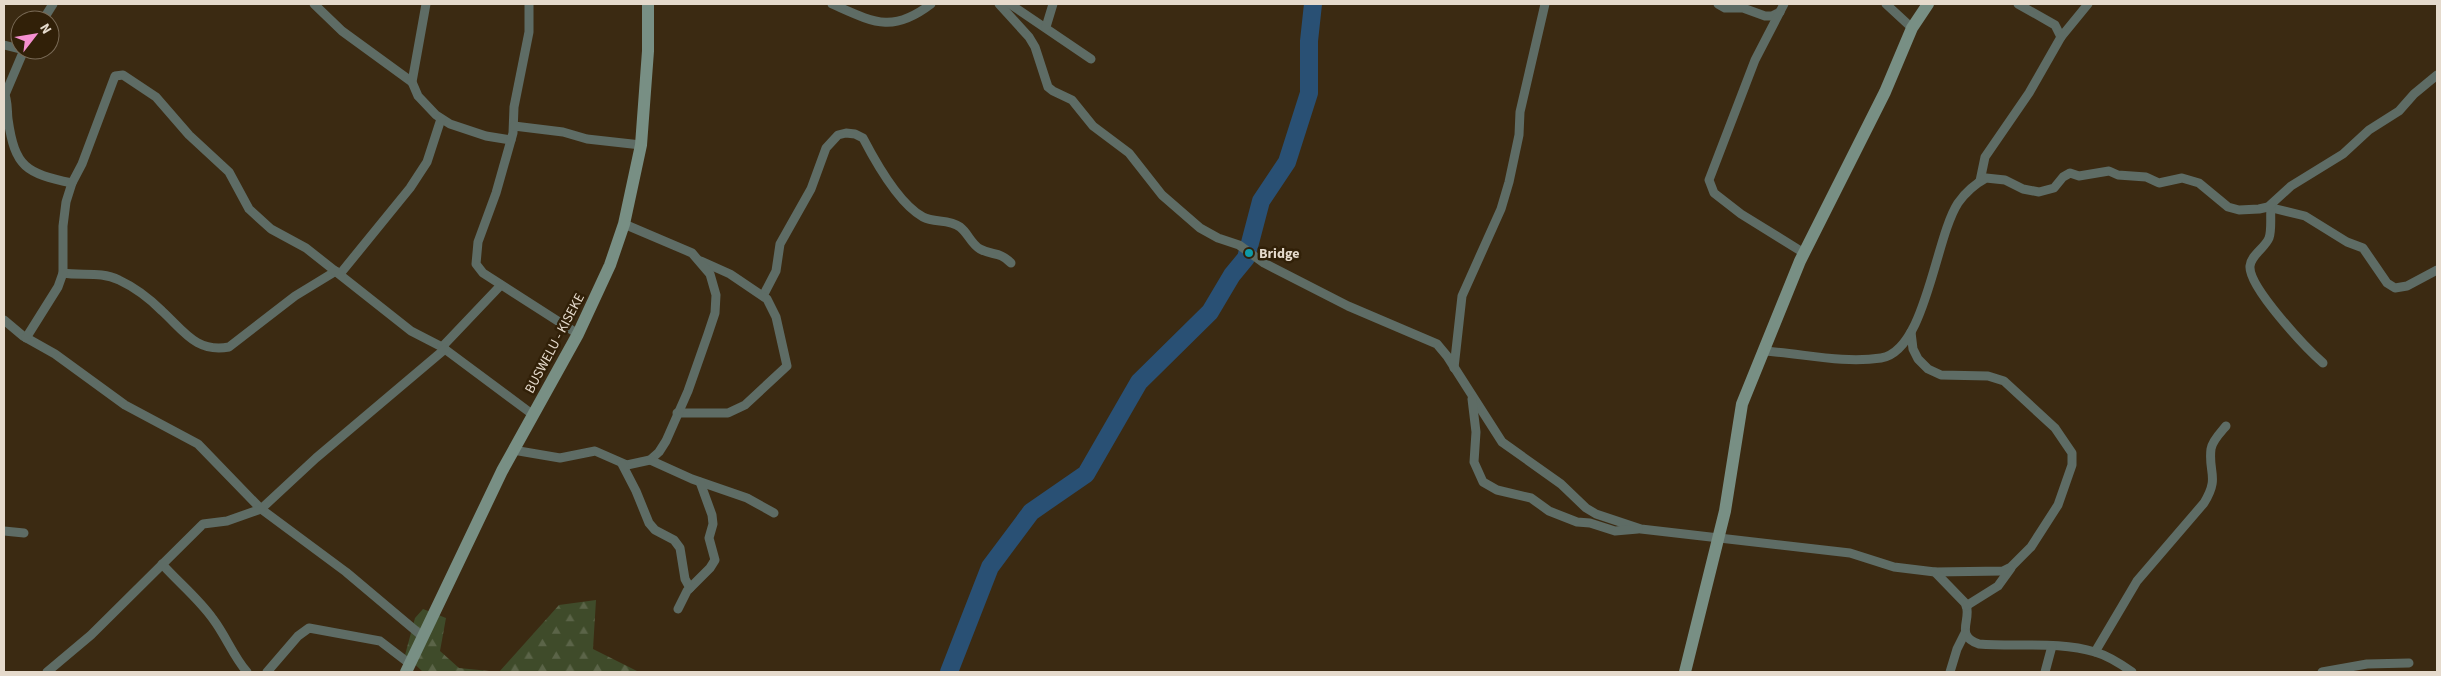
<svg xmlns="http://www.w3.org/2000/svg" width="2441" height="676" font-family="'Source Sans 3',sans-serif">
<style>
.forest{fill:url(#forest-firs)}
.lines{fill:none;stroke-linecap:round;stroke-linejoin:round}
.river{stroke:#295074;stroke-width:18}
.street{stroke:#5e6c65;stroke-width:9}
.secondary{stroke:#788f84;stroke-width:12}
.culture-dot{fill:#0f9aa8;stroke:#312008;stroke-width:2}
.labels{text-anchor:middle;stroke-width:5;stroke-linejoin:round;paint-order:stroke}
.poi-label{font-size:14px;font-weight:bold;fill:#e5dacc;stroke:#312008;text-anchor:start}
.street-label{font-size:14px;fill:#e5dacc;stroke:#312008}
</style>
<defs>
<pattern id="forest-firs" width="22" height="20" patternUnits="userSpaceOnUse" patternTransform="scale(1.25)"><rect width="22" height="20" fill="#3f4b2a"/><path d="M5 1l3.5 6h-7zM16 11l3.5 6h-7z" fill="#5b6448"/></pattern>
</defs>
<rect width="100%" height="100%" fill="#3b2a12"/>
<polygon class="forest" points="596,600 593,649 639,672 423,672 405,655 415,618 423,609 446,618 440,651 459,668 499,672 559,605"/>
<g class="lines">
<polyline class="river" points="949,672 990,567 1031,512 1086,474 1139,382 1210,312 1232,275 1246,258 1261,201 1287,162 1309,93 1309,41 1313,4"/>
<g class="street">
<polyline points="314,4 342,31 412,82"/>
<polyline points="426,4 412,82 418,96 436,115 450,124 486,136 511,140"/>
<polyline points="529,4 529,32 514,107 513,133 496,193 478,242 476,264 483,273 578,334"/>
<path d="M832,4C873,22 892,34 931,4"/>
<polyline points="999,4 1029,37 1035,47 1048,87 1053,91 1072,100 1093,126 1129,153 1162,195 1200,228 1218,238 1239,245 1264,263 1348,306 1437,344 1447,356 1502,442 1561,484 1586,508 1596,514 1641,529 1850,553 1894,567 1935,572 2003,571 2011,567 2031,547 2058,505 2072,465 2072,453 2055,428 2004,381 1988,376 1941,375 1928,369 1918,359 1913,349 1911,332"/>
<polyline points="1010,4 1091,59"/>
<polyline points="1718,4 1725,8 1743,8 1765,16 1772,16 1780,12"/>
<polyline points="1784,4 1755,60 1709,180 1714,193 1741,214 1804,253"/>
<polyline points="1886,4 1912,28"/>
<polyline points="2018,4 2055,25 2061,37"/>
<polyline points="43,20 53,4"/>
<polyline points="1046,27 1053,4"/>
<polyline points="4,45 20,49"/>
<path d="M4,93C8,99 7,111 8,119C15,168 26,173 72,183"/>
<polyline points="4,97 24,50"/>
<polyline points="514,126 563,132 587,139 641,145"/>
<polyline points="1980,181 1985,157 2029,93 2061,37 2088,4"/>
<polyline points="2268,207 2305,216 2347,242 2363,248 2387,283 2395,288 2407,286 2437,270"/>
<path d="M2271,207C2270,216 2272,230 2269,238C2265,248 2251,255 2250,266C2248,287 2307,349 2323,363"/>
<path d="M63,273C82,276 101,271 119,280C134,287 150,299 162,311C184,331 196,353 229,347L295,296L336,271"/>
<polyline points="340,274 410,188 427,162 441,119"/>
<path d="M763,296L776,271L780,244L811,189L826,148L838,135L846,133L855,134L863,138C876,163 899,204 923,217C934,223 949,219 960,227C968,233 971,244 980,249C993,256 999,251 1011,263"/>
<polyline points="4,320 23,336 55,354 125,405 198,444 261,509 346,572 422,636"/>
<polyline points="26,338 58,287 63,273 63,226 66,202 72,183 82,164 115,76 123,75 156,97 189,135 229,172 249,209 271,229 306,248 411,331 442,347 532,414"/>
<polyline points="442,347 501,285"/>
<path d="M1763,351C1801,353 1842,364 1881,358C1926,351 1935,238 1958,203C1965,193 1975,184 1986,178L2005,180L2023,189L2039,192L2054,188L2063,177L2070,173L2079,176L2109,171L2118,175L2146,177L2159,183L2182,178L2199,183L2228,207L2239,210L2259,209L2268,207L2291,186L2343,154L2369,130L2399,111L2414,94L2437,75"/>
<polyline points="1454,368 1462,296 1501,209 1509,182 1519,135 1520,112 1545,4"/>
<polyline points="1472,399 1476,432 1474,462 1483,482 1497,490 1531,498 1549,511 1577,522 1590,523 1615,531 1638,529"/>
<polyline points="677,413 728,413 745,405 787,366 776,317 767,299 730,274 701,261"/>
<polyline points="513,450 560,458 595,451 627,465 650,460 659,452 666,441 688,391 708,334 715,313 716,295 710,274 692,253 624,224"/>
<polyline points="650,460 692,479 747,498 774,513"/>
<polyline points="622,464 636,491 649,523 655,530 674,540 680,548 685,579 690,588"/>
<polyline points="4,531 24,533"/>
<path d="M162,564C179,583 199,599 213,619C226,636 233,656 247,672"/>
<path d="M1935,572L1966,604C1972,621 1954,635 1979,644C2017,647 2059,641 2095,652C2109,656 2121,664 2132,672"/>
<polyline points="1966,606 1998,586 2011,568"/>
<polyline points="678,609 687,591 710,568 715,560 709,538 713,524 712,515 700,482"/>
<path d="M2095,652L2137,581L2204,503C2220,477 2208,473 2211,449C2212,441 2221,432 2226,426"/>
<polyline points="47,672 91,635 203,524 227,521 261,509 316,458 445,349"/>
<polyline points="267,672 298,636 309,628 380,641 410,664"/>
<polyline points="1950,672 1957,649 1965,633"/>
<polyline points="2045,672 2052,646"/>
<polyline points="2322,672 2367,664 2409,663"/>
</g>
<g class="secondary">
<polyline points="406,672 502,471 578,334 610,265 624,224 641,145 648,51 648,4"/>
<polyline points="1685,672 1725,511 1742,404 1800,261 1885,92 1912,28 1928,4"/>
</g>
</g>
<circle class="culture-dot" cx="1249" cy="253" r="5"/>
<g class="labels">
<g class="poi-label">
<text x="1259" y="258">Bridge</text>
</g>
<g class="street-label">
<text transform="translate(554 343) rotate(-62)" y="5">BUSWELU - KISEKE</text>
</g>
</g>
<rect width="2441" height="676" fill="none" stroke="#e5dacc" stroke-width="10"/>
<g transform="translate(35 35) rotate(59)"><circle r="24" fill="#312008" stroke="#796a56"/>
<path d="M0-4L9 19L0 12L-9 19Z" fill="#f690d0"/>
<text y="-8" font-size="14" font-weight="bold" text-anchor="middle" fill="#e5dacc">N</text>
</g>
</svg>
